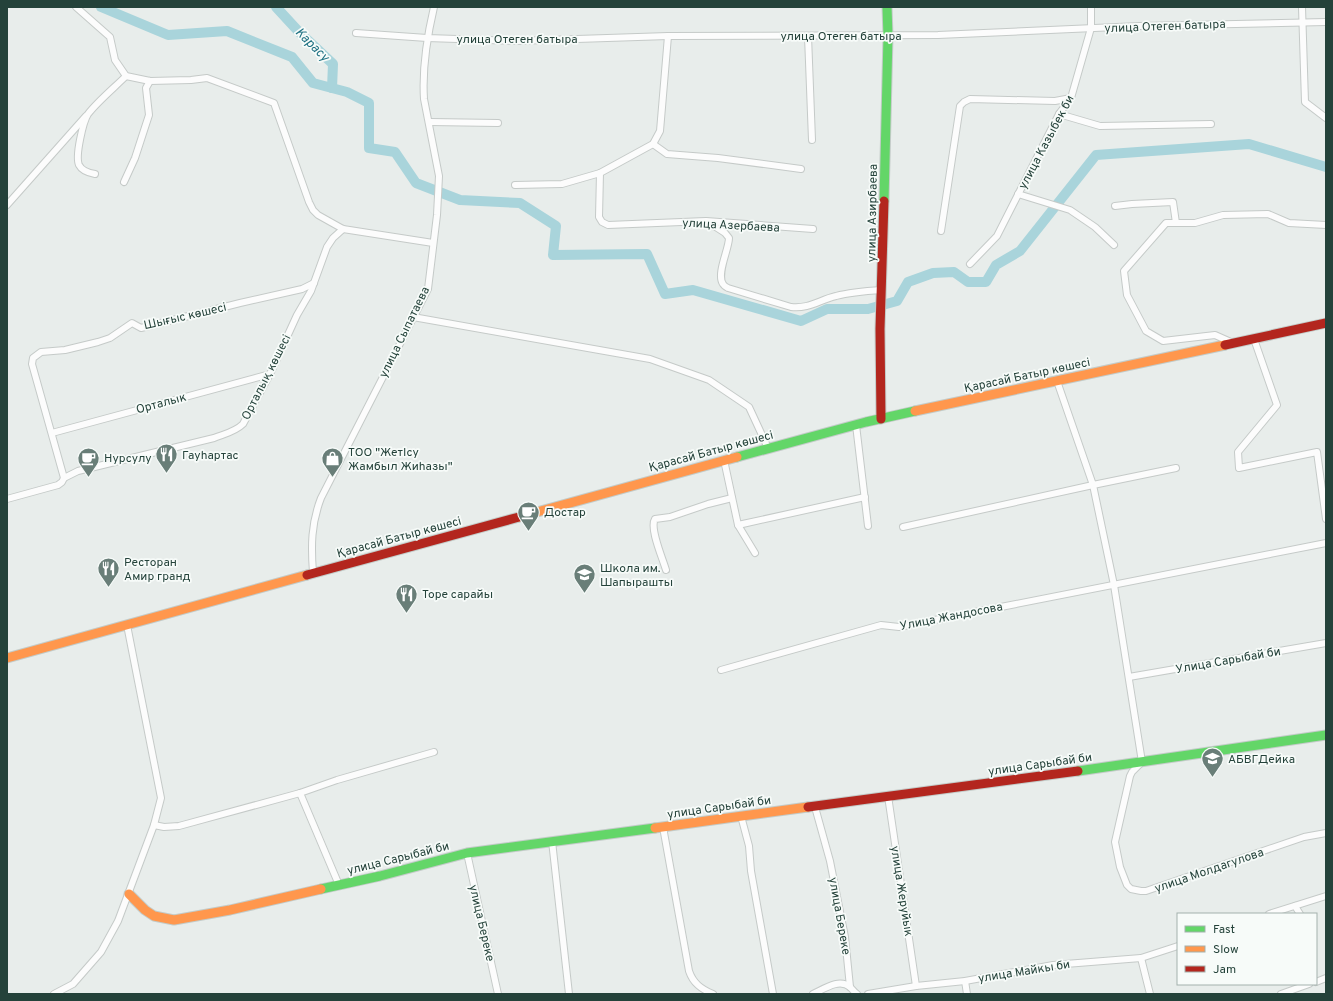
<svg xmlns="http://www.w3.org/2000/svg" width="1333" height="1001" font-family="Overpass,sans-serif">
<style>
.lines{fill:none;stroke-linecap:round;stroke-linejoin:round}
.river{stroke:#a9d4db;stroke-width:10}
.street-casing{stroke:#c5cac8;stroke-width:8}
.fast-casing{stroke:#c3cbc8;stroke-width:11}
.slow-casing{stroke:#c3cbc8;stroke-width:11}
.jam-casing{stroke:#c3cbc8;stroke-width:11}
.street{stroke:#fcfcfc;stroke-width:6}
.fast{stroke:#63d668;stroke-width:9}
.slow{stroke:#ff974d;stroke-width:9}
.jam{stroke:#b3261e;stroke-width:9}
.labels{text-anchor:middle;stroke-width:3.5;stroke-linejoin:round;paint-order:stroke}
.street-label{font-size:12px;fill:#24423a;stroke:#f7fbf9}
.poi-label{font-size:12px;fill:#24423a;stroke:#f7fbf9;text-anchor:start}
.water-label{font-size:13px;font-style:italic;fill:#1c6f80;stroke:#f7fbf9}
</style>
<rect width="100%" height="100%" fill="#e8edeb"/>
<g class="lines">
<g class="river">
<polyline points="101,7 168,35 227,31 292,57 313,83 347,92 369,103 369,148 395,152 416,183 460,200 520,203 556,226 553,255 647,254 665,294 693,290 801,321 827,309 868,309 897,301 908,282 933,273 954,272 968,282 986,282 996,265 1020,251 1096,155 1249,144 1326,167"/>
<polyline points="276,7 299,32 333,64 332,88"/>
</g>
<defs>
<g id="street">
<polyline points="76,7 110,37 115,60 126,76 150,81 191,80 207,78 274,103 309,202 313,210 318,215 343,229 433,243"/>
<polyline points="1302,7 1305,102 1326,118"/>
<polyline points="356,33 427,38 516,41 668,36 938,35 1139,26 1326,22"/>
<polyline points="668,36 660,131 653,144 600,173 599,217 602,222 608,225 706,221 813,229"/>
<polyline points="808,36 812,140"/>
<polyline points="1059,114 1100,126 1211,124"/>
<polyline points="430,122 498,123"/>
<polyline points="653,144 667,154 718,158 801,169"/>
<path d="M95,174C89,173 82,171 79,165C75,156 83,122 88,114C97,102 115,87 126,76"/>
<polyline points="124,182 135,158 149,115 146,88 150,81"/>
<polyline points="515,185 562,184 600,173"/>
<polyline points="1018,194 1070,210 1095,227 1114,245"/>
<polyline points="7,205 86,116"/>
<polyline points="1115,206 1132,204 1173,202 1176,223"/>
<path d="M708,222L725,233L729,238C729,249 716,274 723,284C724,286 726,287 728,288L791,307C809,309 819,300 836,296C851,292 866,291 882,290"/>
<polyline points="941,231 960,106 964,102 970,99 1055,101 1071,98"/>
<polyline points="970,264 997,236 1059,114 1071,98 1091,28 1091,7"/>
<polyline points="413,317 650,359 709,380 749,407 768,448"/>
<polyline points="1254,339 1277,405 1238,452 1239,468 1317,452 1326,519"/>
<polyline points="1233,343 1215,335 1163,341 1146,331 1127,295 1124,271 1166,223 1195,223 1223,215 1268,214 1289,223 1326,225"/>
<polyline points="1057,381 1093,485 1114,585 1142,762 1132,772 1130,776 1115,842 1120,867 1127,885 1131,889 1141,891 1146,891 1304,837 1326,833"/>
<polyline points="856,425 868,526"/>
<polyline points="52,433 270,374"/>
<polyline points="724,460 738,525 755,553"/>
<path d="M64,478L78,471L214,438C224,434 235,432 243,424L270,374L297,315L311,291L327,247L333,238L343,229"/>
<polyline points="7,499 58,485 62,482 64,478 32,364 33,358 41,352 65,350 98,342 110,338 132,323 141,328 240,303 302,289 314,283"/>
<polyline points="738,525 865,497"/>
<polyline points="903,527 1093,485 1176,468"/>
<path d="M666,570C663,559 649,528 655,519L670,517L708,504L732,498"/>
<path d="M313,573C311,546 311,524 321,498L428,289L437,215L439,176L424,99C422,68 427,37 434,7"/>
<polyline points="721,670 881,625 899,627 1326,543"/>
<polyline points="1129,677 1326,643"/>
<polyline points="300,793 339,885"/>
<polyline points="888,796 916,986"/>
<polyline points="815,807 830,861 845,937 850,987"/>
<polyline points="741,816 749,846 751,871 773,994"/>
<polyline points="154,825 164,827 179,826 300,793 337,780 434,752"/>
<path d="M663,827L689,971C693,983 701,989 713,994"/>
<polyline points="552,841 569,994"/>
<polyline points="467,853 498,994"/>
<polyline points="1295,906 1300,914"/>
<polyline points="1269,914 1326,896"/>
<polyline points="1141,958 1150,994"/>
<polyline points="965,981 967,994"/>
<polyline points="1316,982 1326,978"/>
<polyline points="54,994 73,984 101,952 118,921 154,825 161,798 127,625"/>
<path d="M813,994C824,989 839,978 850,987C852,989 854,992 857,994"/>
<polyline points="868,994 916,986 965,981 1053,965 1141,958 1178,946"/>
<polyline points="1281,994 1309,984"/>
</g>
<g id="fast">
<polyline points="884,201 888,36 887,7"/>
<polyline points="737,457 866,422 915,411"/>
<polyline points="1078,771 1326,735"/>
<polyline points="321,889 380,876 467,853 655,828"/>
</g>
<g id="slow">
<polyline points="915,411 1225,345"/>
<polyline points="519,517 737,457"/>
<polyline points="7,658 307,575"/>
<polyline points="655,828 808,807"/>
<polyline points="129,894 145,910 154,916 174,920 230,910 321,889"/>
</g>
<g id="jam">
<polyline points="1225,345 1326,323"/>
<polyline points="881,419 880,329 884,201"/>
<polyline points="307,575 519,517"/>
<polyline points="808,807 1078,771"/>
</g>
</defs>
<use href="#street" class="street-casing"/>
<use href="#fast" class="fast-casing"/>
<use href="#slow" class="slow-casing"/>
<use href="#jam" class="jam-casing"/>
<use href="#street" class="street"/>
<use href="#fast" class="fast"/>
<use href="#slow" class="slow"/>
<use href="#jam" class="jam"/>
</g>
<defs>
<symbol id="restaurant-pin" viewBox="-11 -11 22 30"><path d="M0 17L-7.5 6A9.5 9.5 0 1 1 7.5 6Z" fill="#697e78" stroke="#f7fbf9"/><path d="M-5-6h1v4h1v-4h1v4h1v-4h1v5L-1.5 .5V6h-2V.5L-5-1ZM5-6V6H3V1.5H1.5Q1.5-4 5-6Z" fill="#fff"/></symbol>
<symbol id="cafe-pin" viewBox="-11 -11 22 30"><path d="M0 17L-7.5 6A9.5 9.5 0 1 1 7.5 6Z" fill="#697e78" stroke="#f7fbf9"/><path d="M-5.5-4.5H6V0H3Q3 3.5 0 3.5H-2.5Q-5.5 3.5-5.5 0ZM3-3.2v2h1.7v-2ZM-6 4.5H4V6H-6Z" fill="#fff"/></symbol>
<symbol id="shop-pin" viewBox="-11 -11 22 30"><path d="M0 17L-7.5 6A9.5 9.5 0 1 1 7.5 6Z" fill="#697e78" stroke="#f7fbf9"/><path d="M-5-2.5h2.3a2.7 3.5 0 0 1 5.4 0H5L5.5 6h-11ZM-1.5-2.5h3a1.5 2.3 0 0 0-3 0Z" fill="#fff"/></symbol>
<symbol id="school-pin" viewBox="-11 -11 22 30"><path d="M0 17L-7.5 6A9.5 9.5 0 1 1 7.5 6Z" fill="#697e78" stroke="#f7fbf9"/><path d="M0-5L7-2L0 1L-7-2ZM-4 1L0 2.5L4 1V4Q0 6-4 4Z" fill="#fff"/></symbol>
</defs>
<g fill-rule="evenodd">
<use href="#restaurant-pin" x="154" y="442" width="25" height="34"/>
<use href="#cafe-pin" x="76" y="446" width="25" height="34"/>
<use href="#shop-pin" x="320" y="446" width="25" height="34"/>
<use href="#cafe-pin" x="516" y="500" width="25" height="34"/>
<use href="#restaurant-pin" x="96" y="556" width="25" height="34"/>
<use href="#school-pin" x="572" y="562" width="25" height="34"/>
<use href="#restaurant-pin" x="394" y="582" width="25" height="34"/>
<use href="#school-pin" x="1200" y="746" width="25" height="34"/>
</g>
<g class="labels">
<g class="street-label">
<text transform="translate(1165 26) rotate(-2)" y="4">улица Отеген батыра</text>
<text x="841" y="40">улица Отеген батыра</text>
<text x="517" y="43">улица Отеген батыра</text>
<text transform="translate(1046 142) rotate(-62)" y="4">улица Казыбек би</text>
<text transform="translate(872 213) rotate(-89)" y="4">улица Азирбаева</text>
<text transform="translate(731 225) rotate(3)" y="4">улица Азербаева</text>
<text transform="translate(185 316) rotate(-13)" y="4">Шығыс көшесі</text>
<text transform="translate(404 332) rotate(-64)" y="4">улица Сыпатаева</text>
<text transform="translate(1027 375) rotate(-12)" y="4">Қарасай Батыр көшесі</text>
<text transform="translate(266 377) rotate(-63)" y="4">Орталық көшесі</text>
<text transform="translate(161 403) rotate(-15)" y="4">Орталык</text>
<text transform="translate(711 451) rotate(-15)" y="4">Қарасай Батыр көшесі</text>
<text transform="translate(399 537) rotate(-15)" y="4">Қарасай Батыр көшесі</text>
<text transform="translate(951 616) rotate(-11)" y="4">Улица Жандосова</text>
<text transform="translate(1228 660) rotate(-10)" y="4">Улица Сарыбай би</text>
<text transform="translate(1040 764) rotate(-8)" y="4">улица Сарыбай би</text>
<text transform="translate(719 807) rotate(-8)" y="4">улица Сарыбай би</text>
<text transform="translate(398 858) rotate(-14)" y="4">улица Сарыбай би</text>
<text transform="translate(1209 870) rotate(-19)" y="4">улица Молдагулова</text>
<text transform="translate(902 891) rotate(81)" y="4">улица Жеруйык</text>
<text transform="translate(840 916) rotate(80)" y="4">улица Береке</text>
<text transform="translate(482 923) rotate(77)" y="4">улица Береке</text>
<text transform="translate(1024 971) rotate(-9)" y="4">улица Майкы би</text>
</g>
<g class="poi-label">
<text x="348" y="456">ТОО "ЖетIсу<tspan x="348" dy="14">Жамбыл Жиhазы"</tspan></text>
<text x="182" y="459">Гауhартас</text>
<text x="104" y="462">Нурсулу</text>
<text x="544" y="516">Достар</text>
<text x="124" y="566">Ресторан<tspan x="124" dy="14">Амир гранд</tspan></text>
<text x="600" y="572">Школа им.<tspan x="600" dy="14">Шапырашты</tspan></text>
<text x="422" y="598">Торе сарайы</text>
<text x="1228" y="763">АБВГДейка</text>
</g>
<g class="water-label">
<text transform="translate(313 44) rotate(45)" y="5">Карасу</text>
</g>
</g>
<rect width="1333" height="1001" fill="none" stroke="#24423a" stroke-width="16"/>
<rect x="1177" y="913" width="140" height="72" fill="#f7fbf9" stroke="#a3b1ad"/>
<rect x="1185" y="926" width="20" height="6" fill="#63d668" stroke="#a3b1ad"/>
<text x="1213" y="933" font-size="12" fill="#24423a">Fast</text>
<rect x="1185" y="946" width="20" height="6" fill="#ff974d" stroke="#a3b1ad"/>
<text x="1213" y="953" font-size="12" fill="#24423a">Slow</text>
<rect x="1185" y="966" width="20" height="6" fill="#b3261e" stroke="#a3b1ad"/>
<text x="1213" y="973" font-size="12" fill="#24423a">Jam</text>
</svg>
